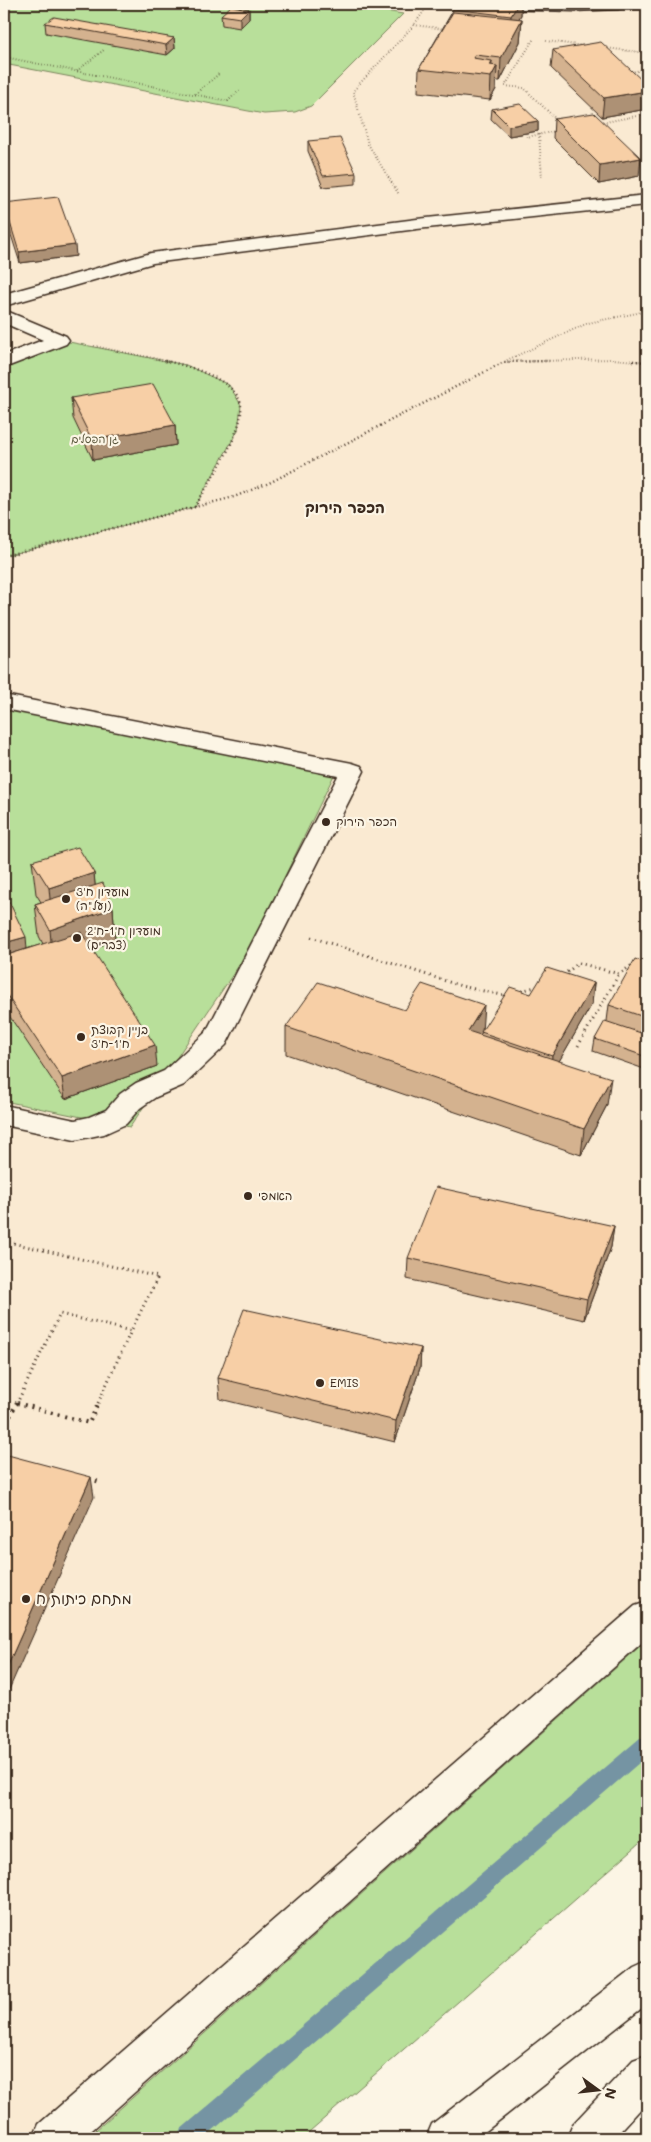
<svg xmlns="http://www.w3.org/2000/svg" width="651" height="2142" font-family="Mali,'Playpen Sans Hebrew',sans-serif">
<style>
.built{fill:#faead2}
.green{fill:#b8df9a;stroke:#7a845c}
.lines{fill:none;stroke-linecap:round;stroke-linejoin:round}
.stream{fill:#7494a3;fill-rule:evenodd}
.minor-casing{stroke:#3b2a1e;stroke-width:3}
.motorway-casing{stroke:#3b2a1e;stroke-width:3}
.path-far3{stroke:#3b2a1e;stroke-width:2;stroke-dasharray:0.5 2.5;stroke-linecap:butt}
.path-far2{stroke:#3b2a1e;stroke-width:2.5;stroke-dasharray:1 3;stroke-linecap:butt}
.path-far1{stroke:#3b2a1e;stroke-width:3;stroke-dasharray:1 4;stroke-linecap:butt}
.path{stroke:#3b2a1e;stroke-width:4;stroke-dasharray:2 5;stroke-linecap:butt}
.minor{fill:#fcf5e5;fill-rule:evenodd}
.motorway{fill:#fcf5e5;fill-rule:evenodd}
.wall{fill:#d4b28f;stroke:#3b2a1e}
.shaded-wall{fill:#ad9174;stroke:#3b2a1e}
.building{fill:#f7cfa6;stroke:#3b2a1e}
.poi-dot{fill:#3b2a1e;stroke:#fcf5e5;stroke-width:2}
.labels{text-anchor:middle;stroke-width:4.5;stroke-linejoin:round;paint-order:stroke}
.far-park-label{font-size:11px;fill:#5a573d;stroke:#fcf5e5}
.poi-label{font-size:12px;fill:#3b2a1e;stroke:#fcf5e5;text-anchor:start}
.far-district-label{font-size:15px;font-weight:bold;fill:#3b2a1e;stroke:#fcf5e5}
.near-poi-label{font-size:15px;fill:#3b2a1e;stroke:#fcf5e5;text-anchor:start}
</style>
<rect width="100%" height="100%" fill="#fcf5e5"/>
<filter id="ink" filterUnits="userSpaceOnUse"><feTurbulence type="fractalNoise" baseFrequency=".02" numOctaves="2"/><feDisplacementMap in="SourceGraphic" scale="10" xChannelSelector="R" yChannelSelector="G"/><feConvolveMatrix kernelMatrix="1 2 1 2 8 2 1 2 1" color-interpolation-filters="sRGB"/></filter>
<g filter="url(#ink)">
<polygon class="built" points="4,4 647,4 647,1640 87,2138 4,2138"/>
<g class="green">
<polygon points="4,4 342,4 403,14 311,106 295,112 264,114 4,64"/>
<polygon points="59,340 186,365 229,385 241,405 238,430 195,507 4,556 4,362"/>
<polygon points="4,706 337,769 248,952 130,1127 4,1101"/>
<polygon points="647,1640 647,1837 302,2138 87,2138"/>
</g>
<g class="lines">
<polygon class="stream" points="647,1735 647,1756 204,2138 177,2138 180,2130 640,1738"/>
<defs>
<g id="minor">
<polygon points="493,4 626,4 623,7 618,9 574,11 501,9 496,7"/>
<polygon points="647,195 647,205 417,229 153,263 4,306 4,294 151,253 417,219"/>
<polygon points="4,310 66,336 69,340 66,344 4,368 4,355 43,340 4,323"/>
<polygon points="4,695 352,763 361,766 364,771 226,1045 184,1085 156,1097 140,1108 126,1124 104,1134 75,1140 4,1125 4,1105 75,1120 89,1117 106,1110 120,1094 136,1083 164,1071 206,1032 338,776 4,709"/>
<polygon points="647,1602 647,1638 83,2138 33,2138 39,2124 635,1606"/>
</g>
<g id="motorway">
<polygon points="647,1961 647,2004 477,2138 426,2138 432,2124 634,1967"/>
<polygon points="647,2055 647,2102 614,2138 567,2138 573,2124 633,2060"/>
</g>
</defs>
<use href="#minor" class="minor-casing"/>
<use href="#motorway" class="motorway-casing"/>
<g class="path-far3">
<polyline points="414,25 445,29"/>
<polyline points="533,40 505,86 524,88 559,122"/>
<polyline points="546,41 584,46"/>
<polyline points="605,48 647,53"/>
<polyline points="644,53 647,46"/>
<polyline points="4,57 228,101 240,90"/>
<polyline points="77,71 105,49"/>
<polyline points="631,72 647,69"/>
<polyline points="195,94 220,73"/>
<polyline points="600,123 647,114"/>
<polyline points="539,134 542,178"/>
<polyline points="526,137 557,131"/>
<polyline points="398,193 368,144 353,91 414,25 429,4"/>
<polyline points="94,346 172,362"/>
<polyline points="507,360 588,323 647,311"/>
<polyline points="504,362 612,359 647,362"/>
</g>
<g class="path-far2">
<path d="M165,361C187,365 238,380 241,406C244,433 208,483 195,507"/>
<polyline points="633,361 647,362"/>
<polyline points="4,556 234,497 269,483 504,362 549,361"/>
</g>
<g class="path-far1">
<polyline points="311,937 461,986 502,995 508,994"/>
<polyline points="563,975 579,963 619,974 647,955"/>
<polyline points="517,992 539,986"/>
<polyline points="578,1046 619,974"/>
<polyline points="4,1241 158,1277 131,1331 60,1314 17,1403"/>
<polyline points="98,1403 131,1331"/>
</g>
<g class="path">
<polyline points="17,1403 89,1423 99,1402"/>
<polyline points="4,1429 17,1402"/>
<polyline points="89,1479 100,1482"/>
</g>
<use href="#minor" class="minor"/>
<use href="#motorway" class="motorway"/>
</g>
<g class="wall">
<polygon points="456,4 521,4 521,15 518,19 522,19 520,42 500,81 496,81 496,89 490,100 418,92 419,69 452,12 453,9"/>
<polygon points="249,9 249,19 240,28 222,25 221,15"/>
<polygon points="45,23 174,38 175,48 167,55 46,33"/>
<polygon points="553,50 647,85 647,109 602,117 551,68"/>
<polygon points="492,109 538,121 538,131 509,136 491,119"/>
<polygon points="554,119 639,176 599,184 553,138"/>
<polygon points="308,141 356,173 356,184 323,187 308,151"/>
<polygon points="4,203 76,256 20,263 4,213"/>
<polygon points="71,398 175,425 176,445 93,460 73,418"/>
<polygon points="32,861 94,873 95,886 113,908 115,940 92,949 157,1066 65,1099 4,1008 4,956 43,944 39,936 35,904 41,902 36,894"/>
<polygon points="647,963 647,1070 593,1051 595,1039 607,1021 609,1005"/>
<polygon points="594,983 592,1004 559,1061 607,1105 581,1155 286,1054 286,1027 405,1010 482,1031 531,994"/>
<polygon points="614,1226 611,1247 584,1320 407,1279 408,1258"/>
<polygon points="421,1348 420,1368 395,1442 220,1399 218,1378"/>
</g>
<g class="shaded-wall">
<polygon points="518,4 521,4 521,15 510,33 511,16"/>
<polygon points="249,9 249,19 240,28 240,18"/>
<polygon points="522,19 520,42 500,81 501,58"/>
<polygon points="174,38 175,48 167,55 166,45"/>
<polygon points="492,61 491,77 497,66 496,89 490,100 491,77 490,65"/>
<polygon points="647,91 647,109 602,117 604,98"/>
<polygon points="538,121 538,131 509,136 509,126"/>
<polygon points="641,158 639,176 599,184 600,165"/>
<polygon points="75,245 76,256 20,263 19,252"/>
<polygon points="175,425 176,445 93,460 92,440"/>
<polygon points="94,873 97,905 52,920 49,888"/>
<polygon points="113,908 115,940 53,963 50,930"/>
<polygon points="26,937 27,949 4,956 4,943"/>
<polygon points="594,983 592,1004 550,1077 552,1056"/>
<polygon points="484,1005 482,1032 466,1058 468,1031"/>
<polygon points="155,1045 157,1066 65,1099 62,1078"/>
<polygon points="611,1078 607,1105 581,1155 584,1129"/>
<polygon points="614,1226 611,1247 584,1320 587,1299"/>
<polygon points="421,1348 420,1368 395,1442 396,1421"/>
<polygon points="91,1477 94,1497 4,1701 4,1674"/>
</g>
<g class="building">
<polygon points="456,4 518,4 511,16 453,9"/>
<polygon points="231,6 249,9 240,18 221,15"/>
<polygon points="453,12 522,19 501,58 475,55 473,58 492,61 490,65 497,66 491,77 419,69"/>
<polygon points="54,17 174,38 166,45 45,23"/>
<polygon points="601,42 647,85 647,91 604,98 553,50"/>
<polygon points="520,104 538,121 509,126 492,109"/>
<polygon points="594,113 641,158 600,165 554,119"/>
<polygon points="340,138 356,173 323,176 308,141"/>
<polygon points="58,197 75,245 19,252 4,203"/>
<polygon points="153,384 175,425 92,440 71,398"/>
<polygon points="78,847 94,873 49,888 32,861"/>
<polygon points="103,883 113,908 50,930 35,904"/>
<polygon points="4,891 26,937 4,943"/>
<polygon points="81,932 155,1045 62,1078 4,991 4,956"/>
<polygon points="635,959 647,963 647,1018 609,1005"/>
<polygon points="547,968 594,983 552,1056 481,1032 510,987 531,994"/>
<polygon points="318,982 405,1010 422,984 484,1005 468,1031 611,1078 584,1129 286,1027"/>
<polygon points="605,1021 647,1035 647,1057 595,1039"/>
<polygon points="436,1187 614,1226 587,1299 408,1258"/>
<polygon points="244,1309 421,1348 396,1421 218,1378"/>
<polygon points="4,1454 91,1477 4,1674"/>
</g>
</g>
<g class="poi-dot">
<circle cx="326" cy="822" r="5"/>
<circle cx="66" cy="899" r="5"/>
<circle cx="77" cy="938" r="5"/>
<circle cx="81" cy="1037" r="5"/>
<circle cx="248" cy="1196" r="5"/>
<circle cx="320" cy="1383" r="5"/>
<circle cx="26" cy="1599" r="5"/>
</g>
<g class="labels">
<g class="far-park-label">
<text x="95" y="443">גן הפסלים</text>
</g>
<g class="poi-label">
<text x="336" y="826">הכפר הירוק</text>
<text x="76" y="896">מועדון ח'3<tspan x="76" dy="14">(נעל"ה)</tspan></text>
<text x="87" y="935">מועדון ח'1-ח'2<tspan x="87" dy="14">(צברים)</tspan></text>
<text x="91" y="1034">בניין קבוצת<tspan x="91" dy="14">ח'1-ח'3</tspan></text>
<text x="258" y="1200">האמפי</text>
<text x="330" y="1387">EMIS</text>
</g>
<g class="far-district-label">
<text x="345" y="513">הכפר הירוק</text>
</g>
<g class="near-poi-label">
<text x="36" y="1604">מתחם כיתות ח</text>
</g>
</g>
<rect width="651" height="2142" fill="none" stroke="#fcf5e5" stroke-width="20"/>
<rect x="10" y="10" width="631" height="2122" fill="none" stroke="#3b2a1e" stroke-width="2" filter="url(#ink)"/>
<g transform="translate(598 2090) rotate(105)" stroke="#fcf5e5" stroke-width="4" paint-order="stroke">
<path d="M0-4L9 19L0 12L-9 19Z" fill="#3b2a1e"/>
<text y="-8" font-size="14" font-weight="bold" text-anchor="middle" fill="#3b2a1e">N</text>
</g>
</svg>
